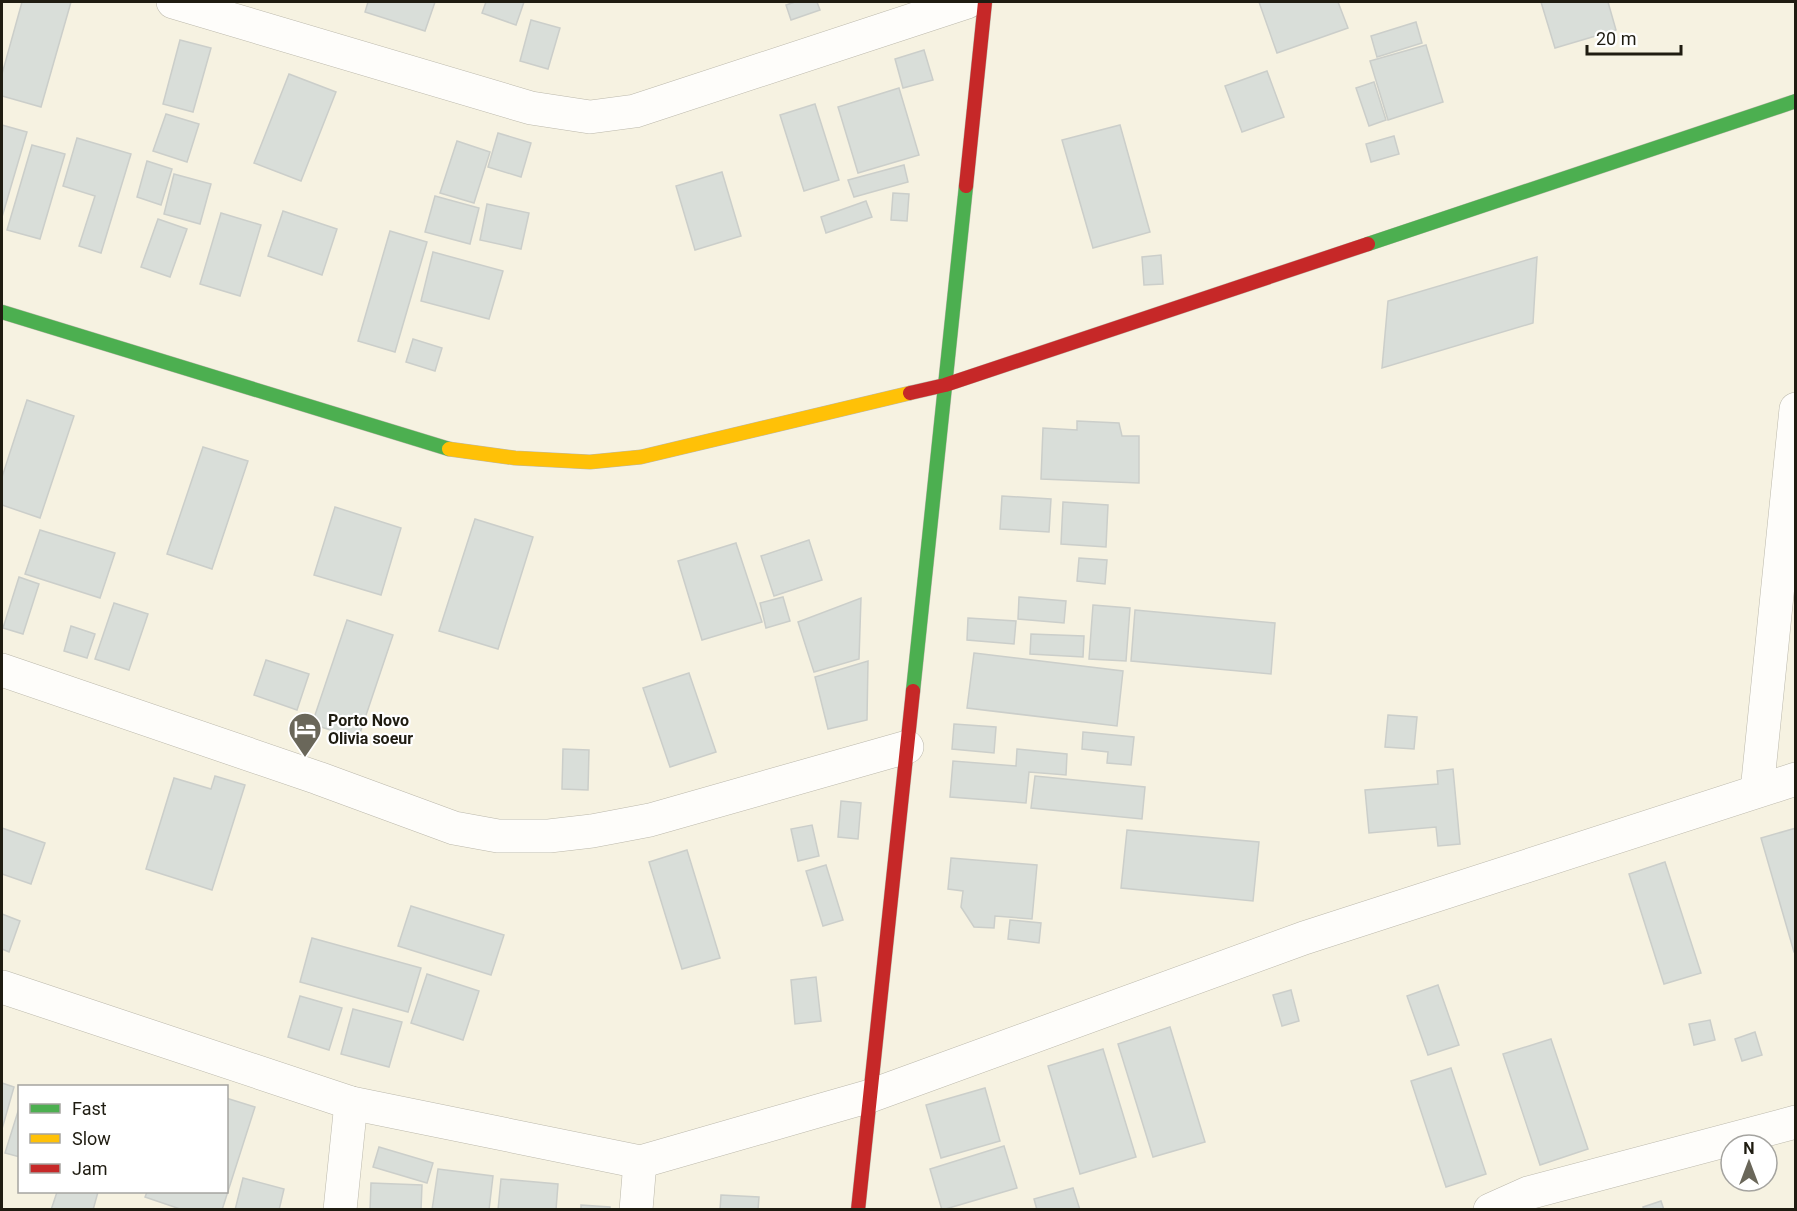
<svg xmlns="http://www.w3.org/2000/svg" width="1797" height="1211" font-family="Roboto,sans-serif">
<style>
.building{fill:#d9ded9;stroke:#cbceca;stroke-width:1.5}
.lines{fill:none;stroke-linecap:round;stroke-linejoin:round}
.street-casing{stroke:#bbb8ab;stroke-width:34}
.fast-casing{stroke:#bbb8ab;stroke-width:15}
.slow-casing{stroke:#bbb8ab;stroke-width:15}
.jam-casing{stroke:#bbb8ab;stroke-width:15}
.street{stroke:#fefdfa;stroke-width:33}
.fast{stroke:#4caf50;stroke-width:14}
.slow{stroke:#ffc107;stroke-width:14}
.jam{stroke:#c62828;stroke-width:14}
.labels{text-anchor:middle;stroke-width:4.5;stroke-linejoin:round;paint-order:stroke}
.poi-label{font-size:16px;font-weight:bold;fill:#1f1c11;stroke:#fff;text-anchor:start}
</style>
<rect width="100%" height="100%" fill="#f6f2e1"/>
<g class="building">
<polygon points="22,2 71,2 41,107 2,96 2,74"/>
<polygon points="368,2 435,2 425,31 365,12"/>
<polygon points="486,2 524,2 516,25 482,13"/>
<polygon points="795,2 817,2 820,10 791,20 786,5"/>
<polygon points="1259,2 1338,2 1348,28 1277,53"/>
<polygon points="1541,2 1608,2 1616,30 1555,48"/>
<polygon points="531,20 560,28 548,69 520,61"/>
<polygon points="1416,22 1422,43 1377,57 1371,36"/>
<polygon points="180,40 211,48 193,112 163,104"/>
<polygon points="1426,45 1443,102 1388,120 1370,61"/>
<polygon points="924,50 933,80 903,88 895,59"/>
<polygon points="1267,71 1284,117 1242,132 1225,86"/>
<polygon points="289,74 336,92 301,181 254,163"/>
<polygon points="1374,82 1386,120 1369,126 1356,88"/>
<polygon points="899,88 919,155 858,173 838,107"/>
<polygon points="815,104 839,180 804,191 780,115"/>
<polygon points="166,114 199,124 187,162 153,151"/>
<polygon points="2,125 27,132 2,217"/>
<polygon points="1120,125 1150,232 1093,248 1062,140"/>
<polygon points="498,133 531,143 521,177 488,167"/>
<polygon points="1394,136 1399,154 1371,162 1366,144"/>
<polygon points="77,138 131,154 101,253 79,246 95,196 63,186"/>
<polygon points="457,141 490,152 474,203 440,193"/>
<polygon points="32,145 65,154 40,239 7,230"/>
<polygon points="147,161 172,169 161,205 137,197"/>
<polygon points="904,165 908,182 854,197 848,180"/>
<polygon points="722,172 741,236 695,250 676,186"/>
<polygon points="174,174 211,184 200,224 164,214"/>
<polygon points="893,193 909,194 907,221 891,220"/>
<polygon points="435,196 479,208 470,244 425,232"/>
<polygon points="866,201 872,217 826,233 821,217"/>
<polygon points="487,204 529,213 521,249 480,240"/>
<polygon points="283,211 337,229 322,275 268,256"/>
<polygon points="221,213 261,225 240,296 200,284"/>
<polygon points="158,219 187,229 170,277 141,267"/>
<polygon points="390,231 427,242 395,352 358,341"/>
<polygon points="433,252 503,271 489,319 421,301"/>
<polygon points="1161,255 1163,284 1144,285 1142,257"/>
<polygon points="1537,257 1533,323 1382,368 1388,301"/>
<polygon points="413,339 442,348 435,371 406,362"/>
<polygon points="27,400 74,416 40,518 2,505 2,477"/>
<polygon points="1077,421 1119,423 1122,436 1139,436 1139,483 1041,479 1043,428 1077,430"/>
<polygon points="203,447 248,461 212,569 167,554"/>
<polygon points="1002,496 1051,499 1049,532 1000,529"/>
<polygon points="1063,502 1108,505 1106,547 1061,544"/>
<polygon points="335,507 401,528 381,595 314,575"/>
<polygon points="475,519 533,537 498,649 439,631"/>
<polygon points="40,530 115,553 100,598 25,574"/>
<polygon points="809,540 822,580 774,596 761,556"/>
<polygon points="736,543 762,622 702,640 678,561"/>
<polygon points="1079,558 1107,560 1105,584 1077,581"/>
<polygon points="19,577 39,584 23,634 3,628"/>
<polygon points="783,597 790,621 766,628 760,603"/>
<polygon points="1019,597 1066,601 1064,623 1018,619"/>
<polygon points="861,598 859,659 814,672 798,622"/>
<polygon points="114,603 148,614 129,670 95,659"/>
<polygon points="1093,605 1130,608 1126,661 1089,659"/>
<polygon points="1135,610 1275,623 1271,674 1131,661"/>
<polygon points="968,618 1016,621 1014,644 967,640"/>
<polygon points="347,620 393,635 358,739 312,724"/>
<polygon points="71,626 95,634 87,658 64,651"/>
<polygon points="1031,634 1084,636 1083,657 1030,654"/>
<polygon points="974,653 1123,671 1117,726 967,708"/>
<polygon points="266,660 309,674 297,710 254,695"/>
<polygon points="868,661 867,720 828,729 815,677"/>
<polygon points="689,673 716,752 670,767 643,688"/>
<polygon points="1388,715 1417,717 1414,749 1385,747"/>
<polygon points="954,724 996,727 994,753 952,749"/>
<polygon points="1083,732 1134,737 1131,765 1107,763 1108,752 1082,749"/>
<polygon points="563,749 589,750 588,790 562,789"/>
<polygon points="1017,749 1067,754 1066,775 1029,772 1026,803 950,797 953,761 1016,766"/>
<polygon points="1453,769 1460,844 1438,846 1436,827 1369,833 1365,790 1438,784 1437,771"/>
<polygon points="215,776 245,785 212,890 146,869 174,778 211,789"/>
<polygon points="1035,776 1145,787 1142,819 1031,808"/>
<polygon points="841,801 861,803 858,839 838,837"/>
<polygon points="812,825 819,856 798,861 791,829"/>
<polygon points="2,828 45,843 31,884 2,874"/>
<polygon points="1796,828 1796,952 1794,952 1761,838"/>
<polygon points="1127,830 1259,842 1253,901 1121,888"/>
<polygon points="687,850 720,958 682,969 649,862"/>
<polygon points="951,858 1037,865 1032,919 995,916 994,928 974,927 961,907 963,891 948,889"/>
<polygon points="1665,862 1701,973 1664,984 1629,874"/>
<polygon points="826,865 843,920 823,926 806,871"/>
<polygon points="411,906 504,935 491,975 398,946"/>
<polygon points="2,914 20,921 9,952 2,949"/>
<polygon points="1010,920 1041,923 1039,943 1008,939"/>
<polygon points="312,938 421,968 408,1012 300,982"/>
<polygon points="427,974 479,991 463,1040 411,1023"/>
<polygon points="816,977 821,1021 795,1024 791,980"/>
<polygon points="1438,985 1459,1045 1428,1055 1407,996"/>
<polygon points="1291,990 1299,1021 1282,1026 1273,995"/>
<polygon points="300,996 342,1008 329,1050 288,1037"/>
<polygon points="353,1009 402,1022 389,1067 341,1054"/>
<polygon points="1710,1020 1715,1040 1694,1045 1689,1024"/>
<polygon points="1170,1027 1205,1142 1153,1157 1118,1044"/>
<polygon points="1755,1032 1762,1055 1742,1061 1735,1039"/>
<polygon points="1551,1039 1588,1149 1540,1165 1503,1054"/>
<polygon points="1103,1049 1136,1157 1080,1174 1048,1066"/>
<polygon points="1451,1068 1486,1174 1446,1187 1411,1081"/>
<polygon points="2,1083 14,1087 2,1129"/>
<polygon points="985,1088 1000,1141 941,1158 926,1105"/>
<polygon points="226,1098 255,1107 222,1210 183,1210 145,1197 147,1192 226,1192"/>
<polygon points="20,1105 20,1157 5,1153"/>
<polygon points="1004,1146 1017,1188 942,1210 930,1169"/>
<polygon points="379,1147 433,1163 427,1183 373,1167"/>
<polygon points="438,1169 493,1176 489,1210 432,1210"/>
<polygon points="243,1178 284,1189 279,1210 235,1210"/>
<polygon points="501,1179 558,1184 556,1210 498,1210"/>
<polygon points="371,1183 422,1185 421,1210 370,1210"/>
<polygon points="1073,1188 1080,1210 1037,1210 1034,1199"/>
<polygon points="57,1192 98,1192 93,1210 51,1210"/>
<polygon points="721,1195 759,1197 758,1210 720,1210"/>
<polygon points="1661,1201 1664,1210 1644,1210 1643,1207"/>
<polygon points="581,1205 610,1207 610,1210 581,1210"/>
</g>
<g class="lines">
<defs>
<g id="street">
<polyline points="173,2 531,108 590,117 635,111 967,2"/>
<polyline points="2,670 318,778 454,828 498,836 549,836 592,831 650,820 907,747"/>
<polyline points="1757,791 1796,409"/>
<polyline points="2,987 351,1103 640,1162 870,1096 1304,938 1796,779"/>
<polyline points="340,1210 351,1103"/>
<polyline points="636,1210 640,1162"/>
<polyline points="1490,1210 1528,1193 1796,1122"/>
</g>
<g id="fast">
<polyline points="1368,244 1796,101"/>
<polyline points="2,312 449,449"/>
<polyline points="913,691 966,186"/>
</g>
<polyline id="slow" points="449,449 515,458 590,462 641,457 910,393"/>
<g id="jam">
<polyline points="966,186 985,2"/>
<polyline points="910,393 945,385 1368,244"/>
<polyline points="858,1210 913,691"/>
</g>
</defs>
<use href="#street" class="street-casing"/>
<use href="#fast" class="fast-casing"/>
<use href="#slow" class="slow-casing"/>
<use href="#jam" class="jam-casing"/>
<use href="#street" class="street"/>
<use href="#fast" class="fast"/>
<use href="#slow" class="slow"/>
<use href="#jam" class="jam"/>
</g>
<defs>
<symbol id="hotel-pin" viewBox="-11 -11 22 30"><path d="M0 17L-7.5 6A9.5 9.5 0 1 1 7.5 6Z" fill="#6a675a" stroke="#fff"/><path d="M-6-4.5h1.5V1H6V5H4.5V3h-9V5H-6ZM-4 0a1.8 1.8 0 1 1 3.6 0ZM.5 0V-2.5h3Q6-2.5 6 0Z" fill="#fff"/></symbol>
</defs>
<g fill-rule="evenodd">
<use href="#hotel-pin" x="286" y="710" width="38" height="52"/>
</g>
<g class="labels">
<g class="poi-label">
<text x="328" y="726">Porto Novo<tspan x="328" dy="18">Olivia soeur</tspan></text>
</g>
</g>
<rect width="1797" height="1211" fill="none" stroke="#1f1c11" stroke-width="6"/>
<rect x="18" y="1085" width="210" height="108" fill="#ffffff" stroke="#a5a4a0" stroke-width="1.5"/>
<rect x="30" y="1104" width="30" height="9" fill="#4caf50" stroke="#a5a4a0" stroke-width="1.5"/>
<text x="72" y="1115" font-size="18" fill="#1f1c11">Fast</text>
<rect x="30" y="1134" width="30" height="9" fill="#ffc107" stroke="#a5a4a0" stroke-width="1.5"/>
<text x="72" y="1145" font-size="18" fill="#1f1c11">Slow</text>
<rect x="30" y="1164" width="30" height="9" fill="#c62828" stroke="#a5a4a0" stroke-width="1.5"/>
<text x="72" y="1175" font-size="18" fill="#1f1c11">Jam</text>
<g transform="translate(1749 1163)"><circle r="28" fill="#ffffff" stroke="#a5a4a0" stroke-width="1.5"/>
<path d="M0-4.5L10 22L0 15L-10 22Z" fill="#6a675a"/>
<text y="-9" font-size="16" font-weight="bold" text-anchor="middle" fill="#1f1c11">N</text>
</g>
<path d="M1587 45v9h94v-9" fill="none" stroke="#1f1c11" stroke-width="3"/>
<text x="1596" y="45" font-size="18" fill="#1f1c11" stroke="#ffffff" stroke-width="4.5" paint-order="stroke">20 m</text>
</svg>
